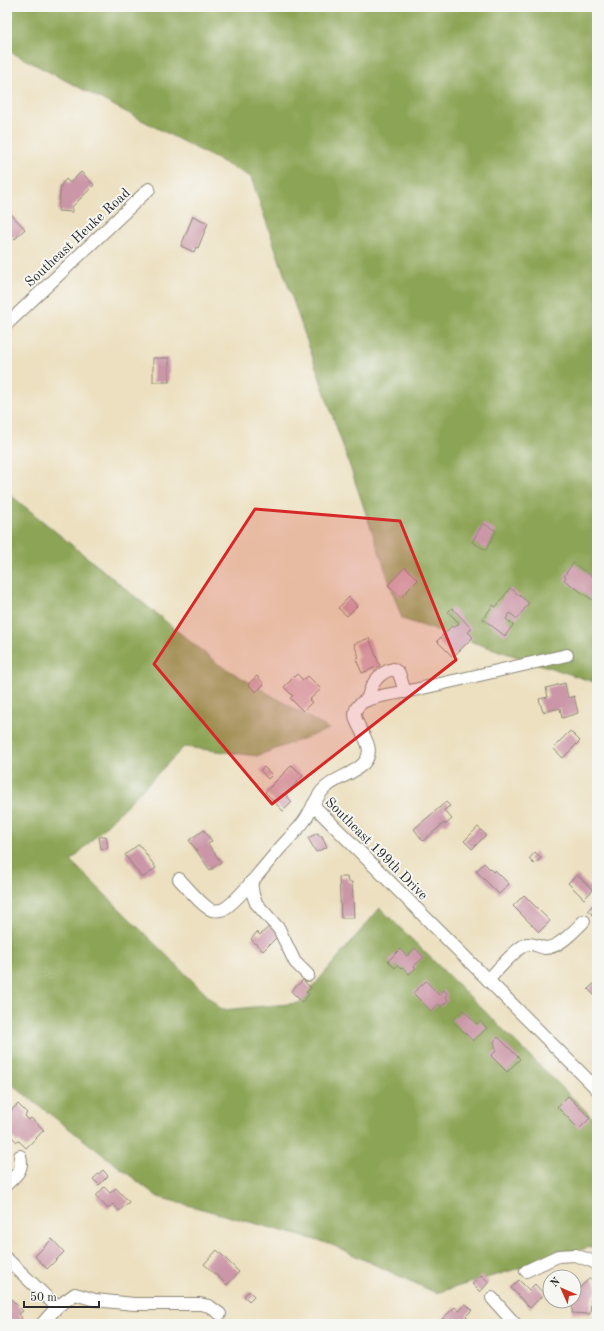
<svg xmlns="http://www.w3.org/2000/svg" width="604" height="1331" font-family="'Old Standard TT',serif">
<style>
.forest{fill:#8ca455;stroke:#5c6840}
.building{fill:#cb96a7}
.lines{fill:none;stroke-linecap:round;stroke-linejoin:round}
.minor-casing{stroke:#8c8676;stroke-width:14}
.minor{stroke:#fff;stroke-width:12}
.marked{fill:#d62828;fill-opacity:0.2;stroke:#d62828;stroke-width:3;stroke-linejoin:round}
.labels{text-anchor:middle;stroke-width:4;stroke-linejoin:round;paint-order:stroke}
.street-label{font-size:14px;fill:#2b2b2b;stroke:#f6f6f2}
</style>
<rect width="100%" height="100%" fill="#f6f6f2"/>
<filter id="ink" filterUnits="userSpaceOnUse"><feTurbulence type="fractalNoise" baseFrequency=".025" numOctaves="2"/><feDisplacementMap in="SourceGraphic" scale="8" xChannelSelector="R" yChannelSelector="G"/><feConvolveMatrix kernelMatrix="1 2 1 2 8 2 1 2 1" color-interpolation-filters="sRGB"/></filter>
<filter id="wash" filterUnits="userSpaceOnUse"><feTurbulence type="fractalNoise" baseFrequency=".012" numOctaves="4" result="noise"/><feDisplacementMap in="SourceGraphic" scale="16" xChannelSelector="R" yChannelSelector="G"/><feGaussianBlur stdDeviation="0.9" result="paint"/><feColorMatrix in="noise" values="0 0 0 0 0 0 0 0 0 0 0 0 0 0 0 0 0 1.4 0 .05"/><feComposite in="paint" operator="in"/></filter>
<g filter="url(#wash)">
<rect width="100%" height="100%" fill="#ece0c0"/>
<g class="forest">
<polygon points="7,7 597,7 597,683 402,619 251,177 7,50"/>
<polygon points="8,493 218,664 329,729 257,756 184,747 71,861 222,1010 299,1003 380,908 597,1122 597,1245 436,1293 330,1244 158,1197 7,1081 7,494"/>
</g>
<g id="blocks">
<g class="building">
<polygon points="81,172 94,185 72,207 72,212 58,211 61,185 66,179 70,183"/>
<polygon points="7,210 25,229 15,239 7,231"/>
<polygon points="193,216 208,223 198,248 196,247 194,252 181,246"/>
<rect x="153" y="358" width="16" height="24"/>
<polygon points="483,523 496,531 486,550 472,542"/>
<polygon points="573,563 596,579 595,582 597,583 597,596 594,601 564,580 566,577 564,576"/>
<polygon points="405,567 418,580 401,597 388,585"/>
<polygon points="510,588 529,603 517,619 510,613 506,619 513,625 505,636 483,619 493,605 496,607"/>
<polygon points="349,597 357,606 347,616 338,608"/>
<polygon points="452,608 472,629 468,632 473,637 453,657 437,641 452,626 454,628 459,623 448,612"/>
<polygon points="369,638 380,666 362,673 356,659 359,657 354,644"/>
<polygon points="297,674 303,680 308,676 321,689 309,700 312,702 303,711 290,698 293,696 284,687"/>
<polygon points="257,676 264,684 256,692 248,684"/>
<polygon points="565,683 568,698 574,696 578,713 562,718 560,708 543,712 539,699 548,697 546,688"/>
<polygon points="570,731 580,741 563,758 553,748"/>
<polygon points="292,765 303,776 285,794 292,802 283,811 265,792"/>
<polygon points="264,767 272,775 268,779 260,770"/>
<polygon points="446,802 450,806 444,810 452,819 445,825 444,823 423,841 414,829"/>
<polygon points="478,827 486,835 472,849 464,841"/>
<polygon points="204,830 212,841 208,844 221,862 210,870 189,840"/>
<polygon points="318,833 319,836 322,836 327,847 316,852 308,838"/>
<polygon points="106,836 108,848 101,849 99,837"/>
<polygon points="139,844 156,868 142,878 125,855"/>
<polygon points="535,852 541,858 534,864 529,859"/>
<polygon points="484,863 493,872 495,870 509,884 499,894 476,871"/>
<polygon points="577,875 593,890 584,899 568,883"/>
<polygon points="339,877 347,877 348,882 352,882 354,918 341,918"/>
<polygon points="524,895 550,921 539,932 513,906"/>
<polygon points="597,901 597,919 588,910"/>
<polygon points="271,925 280,934 263,951 251,939 257,932 260,935"/>
<polygon points="415,948 424,957 414,966 416,968 409,974 403,968 401,969 397,965 395,968 388,961 400,949 407,956"/>
<polygon points="303,980 311,988 306,992 309,994 302,1002 291,991"/>
<polygon points="426,981 439,995 444,990 448,995 446,997 448,1000 441,1007 439,1004 431,1011 413,993"/>
<polygon points="597,981 597,998 588,989"/>
<polygon points="463,1010 477,1024 480,1021 487,1028 473,1041 452,1020"/>
<polygon points="498,1037 520,1059 507,1072 491,1056 496,1051 494,1041"/>
<polygon points="568,1096 590,1118 579,1129 557,1107"/>
<polygon points="18,1104 27,1113 25,1116 29,1120 31,1118 44,1130 26,1148 19,1141 17,1142 7,1132 7,1114"/>
<polygon points="103,1170 108,1176 99,1185 93,1179"/>
<polygon points="104,1187 110,1193 116,1188 129,1202 119,1211 113,1204 108,1209 96,1196"/>
<polygon points="52,1239 64,1252 47,1269 35,1256"/>
<polygon points="217,1250 239,1272 227,1285 204,1264"/>
<polygon points="481,1275 489,1282 480,1292 472,1284"/>
<polygon points="589,1279 591,1279 597,1285 597,1290 591,1300 590,1314 572,1313 574,1293"/>
<polygon points="519,1280 529,1290 535,1284 544,1294 530,1308 511,1288"/>
<polygon points="249,1291 254,1296 249,1301 244,1296"/>
<polygon points="11,1299 23,1311 19,1314 22,1318 16,1324 12,1324 11,1323 9,1324 7,1322 7,1300 8,1301"/>
<polygon points="466,1304 472,1310 466,1316 471,1321 468,1324 447,1324 442,1319 455,1307 459,1311"/>
</g>
</g>
</g>
<g filter="url(#ink)">
<use href="#blocks" fill-opacity="0" stroke="#8c8676" stroke-width="1"/>
<g class="lines">
<defs>
<g id="minor">
<polyline points="7,324 149,189"/>
<path d="M367,700C371,685 377,673 393,669L399,673L405,692"/>
<polyline points="313,805 597,1089"/>
<path d="M179,879C187,887 203,907 212,910C214,911 219,910 221,910C234,907 270,859 281,847C289,838 298,830 305,820C311,811 315,800 322,791C333,778 353,775 364,763C382,743 343,721 359,705C367,696 401,693 414,690C465,678 516,667 567,655"/>
<polyline points="251,882 253,895 256,903 279,929 295,962 308,975"/>
<path d="M488,980C496,972 517,947 527,944C534,943 539,947 545,948C559,948 575,930 584,921"/>
<path d="M7,1184C16,1175 24,1170 20,1156"/>
<polyline points="7,1259 57,1307 42,1324"/>
<polyline points="526,1271 558,1256 575,1255 594,1262 597,1265"/>
<polyline points="492,1298 515,1324"/>
<polyline points="57,1307 75,1294 95,1300 134,1304 200,1304 209,1306 220,1314"/>
</g>
</defs>
<use href="#minor" class="minor-casing"/>
<use href="#minor" class="minor"/>
</g>
</g>
<path class="marked" d="M255,509L400,521L456,660L272,804L154,664Z"/>
<g class="labels">
<g class="street-label">
<text transform="translate(77 237) rotate(-43)" y="5">Southeast Heuke Road</text>
<text transform="translate(377 848) rotate(45)" y="5">Southeast 199th Drive</text>
</g>
</g>
<rect width="604" height="1331" fill="none" stroke="#f6f6f2" stroke-width="24"/>
<g transform="translate(562 1289) rotate(315)"><circle r="19" fill="#f6f6f2" stroke="#a5a5a2"/>
<path d="M0-3L7 15L0 10L-7 15Z" fill="#c8321e"/>
<text y="-6" font-size="11" font-weight="bold" text-anchor="middle" fill="#2b2b2b">N</text>
</g>
<path d="M24 1301v6h75v-6" fill="none" stroke="#2b2b2b" stroke-width="2"/>
<text x="30" y="1301" font-size="12" fill="#2b2b2b" stroke="#f6f6f2" stroke-width="3" paint-order="stroke">50 m</text>
</svg>
